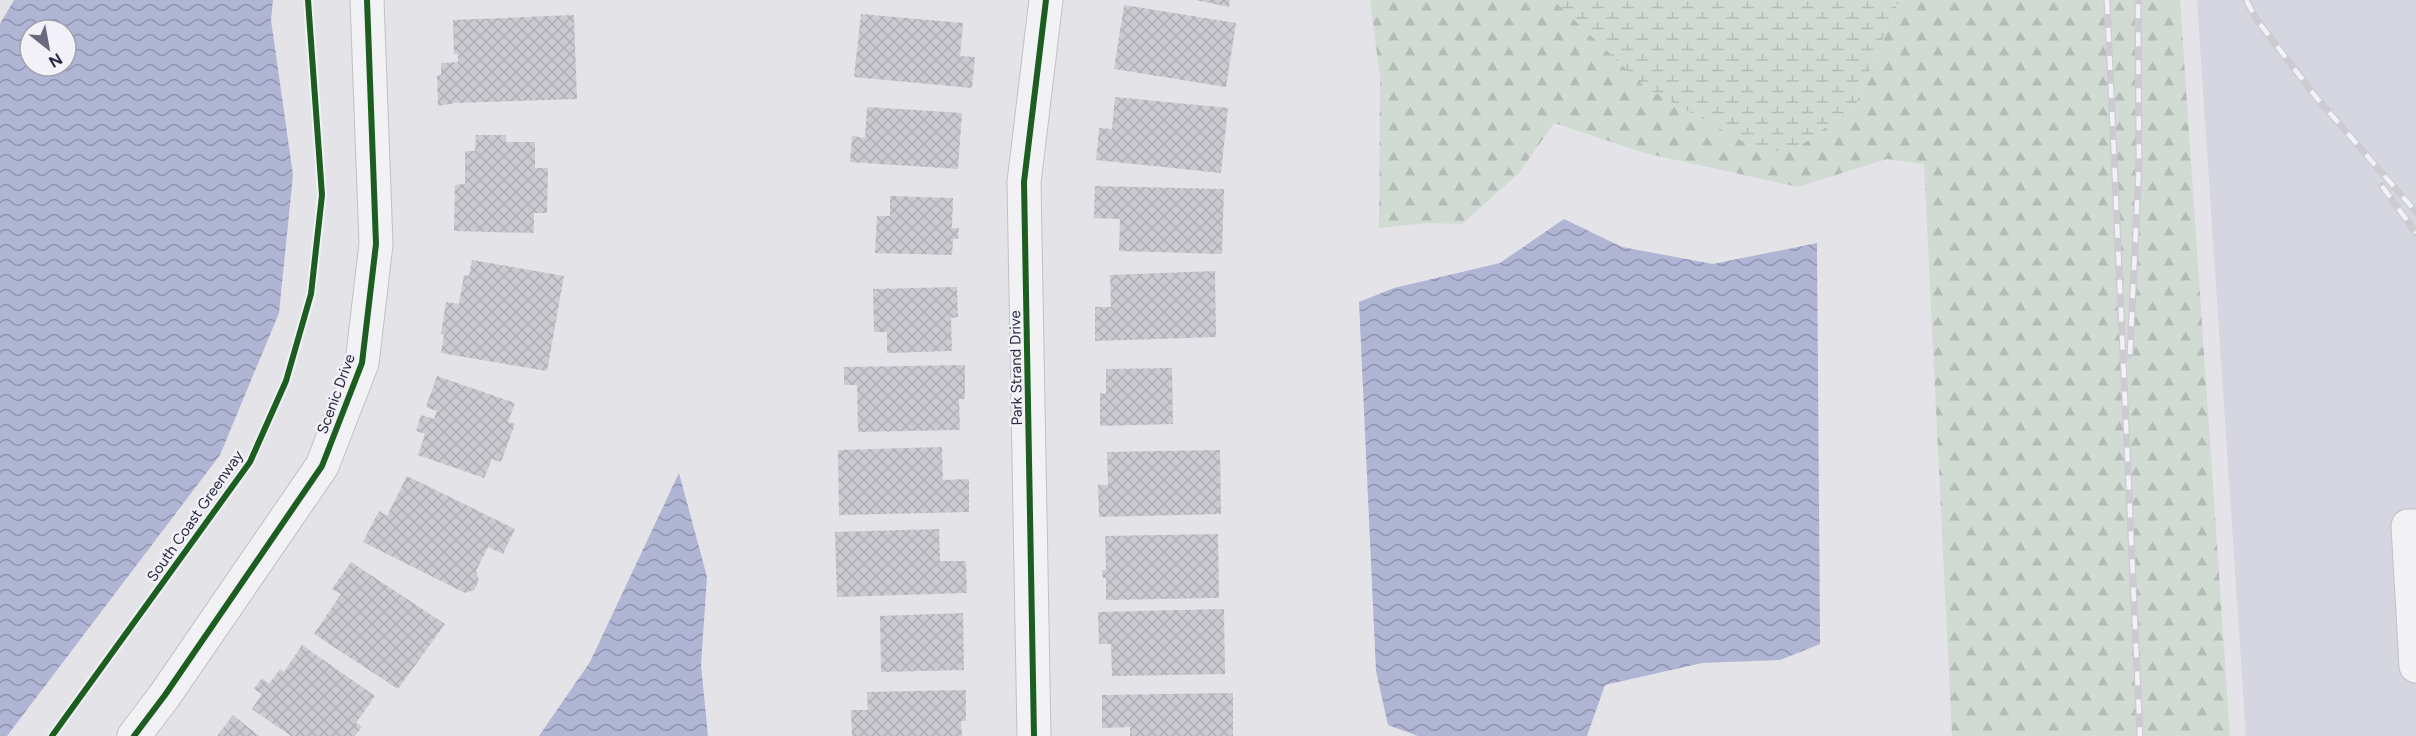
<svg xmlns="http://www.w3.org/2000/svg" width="2416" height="736" font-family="Figtree,sans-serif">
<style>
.built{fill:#d6d6e0}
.forest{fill:url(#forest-firs)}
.wetland{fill:url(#wetland-marsh)}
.water{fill:url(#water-waves);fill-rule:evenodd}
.building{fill:url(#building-cross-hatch)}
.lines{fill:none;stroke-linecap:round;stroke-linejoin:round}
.minor-casing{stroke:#c0c0c6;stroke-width:35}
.minor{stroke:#f2f2f5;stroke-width:33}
.rail-casing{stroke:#cbcbd0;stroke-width:7}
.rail{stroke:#f1f1f7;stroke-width:4.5;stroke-dasharray:14;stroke-linecap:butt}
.cycleway-casing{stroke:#f1f1f7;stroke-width:10}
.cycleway{stroke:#1b5e20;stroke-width:6}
.labels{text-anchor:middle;stroke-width:5;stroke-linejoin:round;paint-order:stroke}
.street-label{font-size:15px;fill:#282943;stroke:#f1f1f7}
</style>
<defs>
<pattern id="forest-firs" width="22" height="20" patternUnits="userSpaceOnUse" patternTransform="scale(1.5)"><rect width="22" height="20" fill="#d1dbd4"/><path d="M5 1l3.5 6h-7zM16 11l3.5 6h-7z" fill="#b3bcb7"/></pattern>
<pattern id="wetland-marsh" width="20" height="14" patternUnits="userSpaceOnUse" patternTransform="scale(1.5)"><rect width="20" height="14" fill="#d1dbd4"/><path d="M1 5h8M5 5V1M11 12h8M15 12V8" fill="none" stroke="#b3bcb7"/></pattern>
<pattern id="water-waves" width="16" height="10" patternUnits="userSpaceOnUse" patternTransform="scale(1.5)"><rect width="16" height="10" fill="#b0b5d4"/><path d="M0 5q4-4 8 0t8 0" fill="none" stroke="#8f93ae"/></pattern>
<pattern id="building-cross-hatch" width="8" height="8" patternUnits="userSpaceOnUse" patternTransform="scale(1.5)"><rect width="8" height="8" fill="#cacad0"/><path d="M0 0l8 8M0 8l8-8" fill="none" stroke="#aeaeb4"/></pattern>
</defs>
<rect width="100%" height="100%" fill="#e3e3e8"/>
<polygon class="built" points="2197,0 2416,0 2416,736 2246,736"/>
<polygon class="forest" points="1370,0 1553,0 1800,146 1855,106 1899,0 2180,0 2230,736 1952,736 1924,164 1887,159 1798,187 1645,153 1554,123 1519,173 1462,224 1427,223 1379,228 1380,77"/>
<polygon class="wetland" points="1553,0 1899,0 1855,106 1800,146 1765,154 1645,87"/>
<g class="water">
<path d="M14,0H273L271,20L293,175L279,313L220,455L7,736H0V24ZM30,30H66V66H30Z"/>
<polygon points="1564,219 1622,247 1713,264 1817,243 1820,644 1780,660 1702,663 1605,685 1587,736 1418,736 1388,725 1376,671 1359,302 1394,288 1500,263"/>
<polygon points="679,473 707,577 701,665 708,736 539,736 590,662"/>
</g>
<g class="building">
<polygon points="1196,0 1230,0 1229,7"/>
<polygon points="1124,5 1236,23 1226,87 1114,69"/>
<polygon points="861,14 963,23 960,56 975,57 972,88 854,77"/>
<polygon points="574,15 577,99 455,103 438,106 437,76 441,75 441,63 458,62 458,54 454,54 453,20"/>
<polygon points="1115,97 1228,108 1221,173 1096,160 1099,128 1112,129"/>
<polygon points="867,107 962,113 958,169 850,162 852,136 865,138"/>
<polygon points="476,135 506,135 506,142 535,142 535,168 548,168 547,213 534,213 534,233 454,231 455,185 465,184 465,151 475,151"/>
<polygon points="1095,186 1224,189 1222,254 1119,251 1120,219 1094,218"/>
<polygon points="890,196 953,198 952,228 959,228 958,239 953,239 952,255 875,253 877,216 890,216"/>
<polygon points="472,260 564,276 547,371 441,353 444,334 441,334 446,302 459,304 464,275 469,276"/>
<polygon points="1215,271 1216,337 1095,341 1095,307 1111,307 1110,275"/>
<polygon points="957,287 958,317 951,318 952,351 887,353 887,332 874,332 873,289"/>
<polygon points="965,365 965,399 959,399 960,430 858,432 857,385 844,385 844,367"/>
<polygon points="1172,368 1173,424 1100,426 1100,393 1106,394 1106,369"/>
<polygon points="437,376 515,403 508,422 515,424 501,462 492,459 484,478 418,455 425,434 416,431 421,415 434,419 437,411 426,407"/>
<polygon points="942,447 943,480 969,479 969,512 839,515 838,450"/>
<polygon points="1220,450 1221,514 1099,517 1098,485 1108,485 1107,452"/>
<polygon points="407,476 515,529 503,554 488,547 476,571 479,580 474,590 465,593 363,542 379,511 387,516"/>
<polygon points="939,529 940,561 966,561 967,593 837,597 835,532"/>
<polygon points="1218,534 1219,598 1106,600 1106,578 1103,578 1102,570 1106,570 1105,536"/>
<polygon points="351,562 445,624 398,689 314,634 341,594 332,589"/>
<polygon points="1224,609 1225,674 1112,676 1111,644 1099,644 1098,612"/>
<polygon points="963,613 964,670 881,672 880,616"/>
<polygon points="302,645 375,696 356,723 362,727 355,736 291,736 252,709 262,694 254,689 262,678 269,684 280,669 284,672"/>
<polygon points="966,690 966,721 961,721 962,736 852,736 851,710 868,710 867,692"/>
<polygon points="1233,693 1233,736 1130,736 1130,727 1102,728 1102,695"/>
<polygon points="233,715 259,736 217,736"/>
</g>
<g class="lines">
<defs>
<g id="minor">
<polyline points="2416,526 2408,526 2416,666"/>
<polyline points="134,736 165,695 322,466 362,363 376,244 367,0"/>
<polyline points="1034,736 1024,182 1046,0"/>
</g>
</defs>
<use href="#minor" class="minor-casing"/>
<use href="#minor" class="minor"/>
<defs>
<g id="rail">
<polyline points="2107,0 2140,736"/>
<polyline points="2246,0 2257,20 2316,97 2416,212"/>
<polyline points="2382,186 2416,233"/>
<polyline points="2130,354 2139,164 2138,0"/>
</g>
</defs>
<use href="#rail" class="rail-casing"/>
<use href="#rail" class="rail"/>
<defs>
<g id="cycleway">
<polyline points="52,736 250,462 286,381 311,294 322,195 308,0"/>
<polyline points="134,736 165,695 322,466 362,363 376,244 367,0"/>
<polyline points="1034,736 1024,182 1046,0"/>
</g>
</defs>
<use href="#cycleway" class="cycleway-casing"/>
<use href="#cycleway" class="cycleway"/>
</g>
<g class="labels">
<g class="street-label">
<text transform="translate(1016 368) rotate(-91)" y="5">Park Strand Drive</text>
<text transform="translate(336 394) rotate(-70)" y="5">Scenic Drive</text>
<text transform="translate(195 516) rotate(-55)" y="5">South Coast Greenway</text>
</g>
</g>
<g transform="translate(48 48) rotate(149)"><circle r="28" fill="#f1f1f7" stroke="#a1a1af" stroke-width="1.5"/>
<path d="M0-4.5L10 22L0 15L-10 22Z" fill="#696a7d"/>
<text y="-9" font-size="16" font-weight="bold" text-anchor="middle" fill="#282943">N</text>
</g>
</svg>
